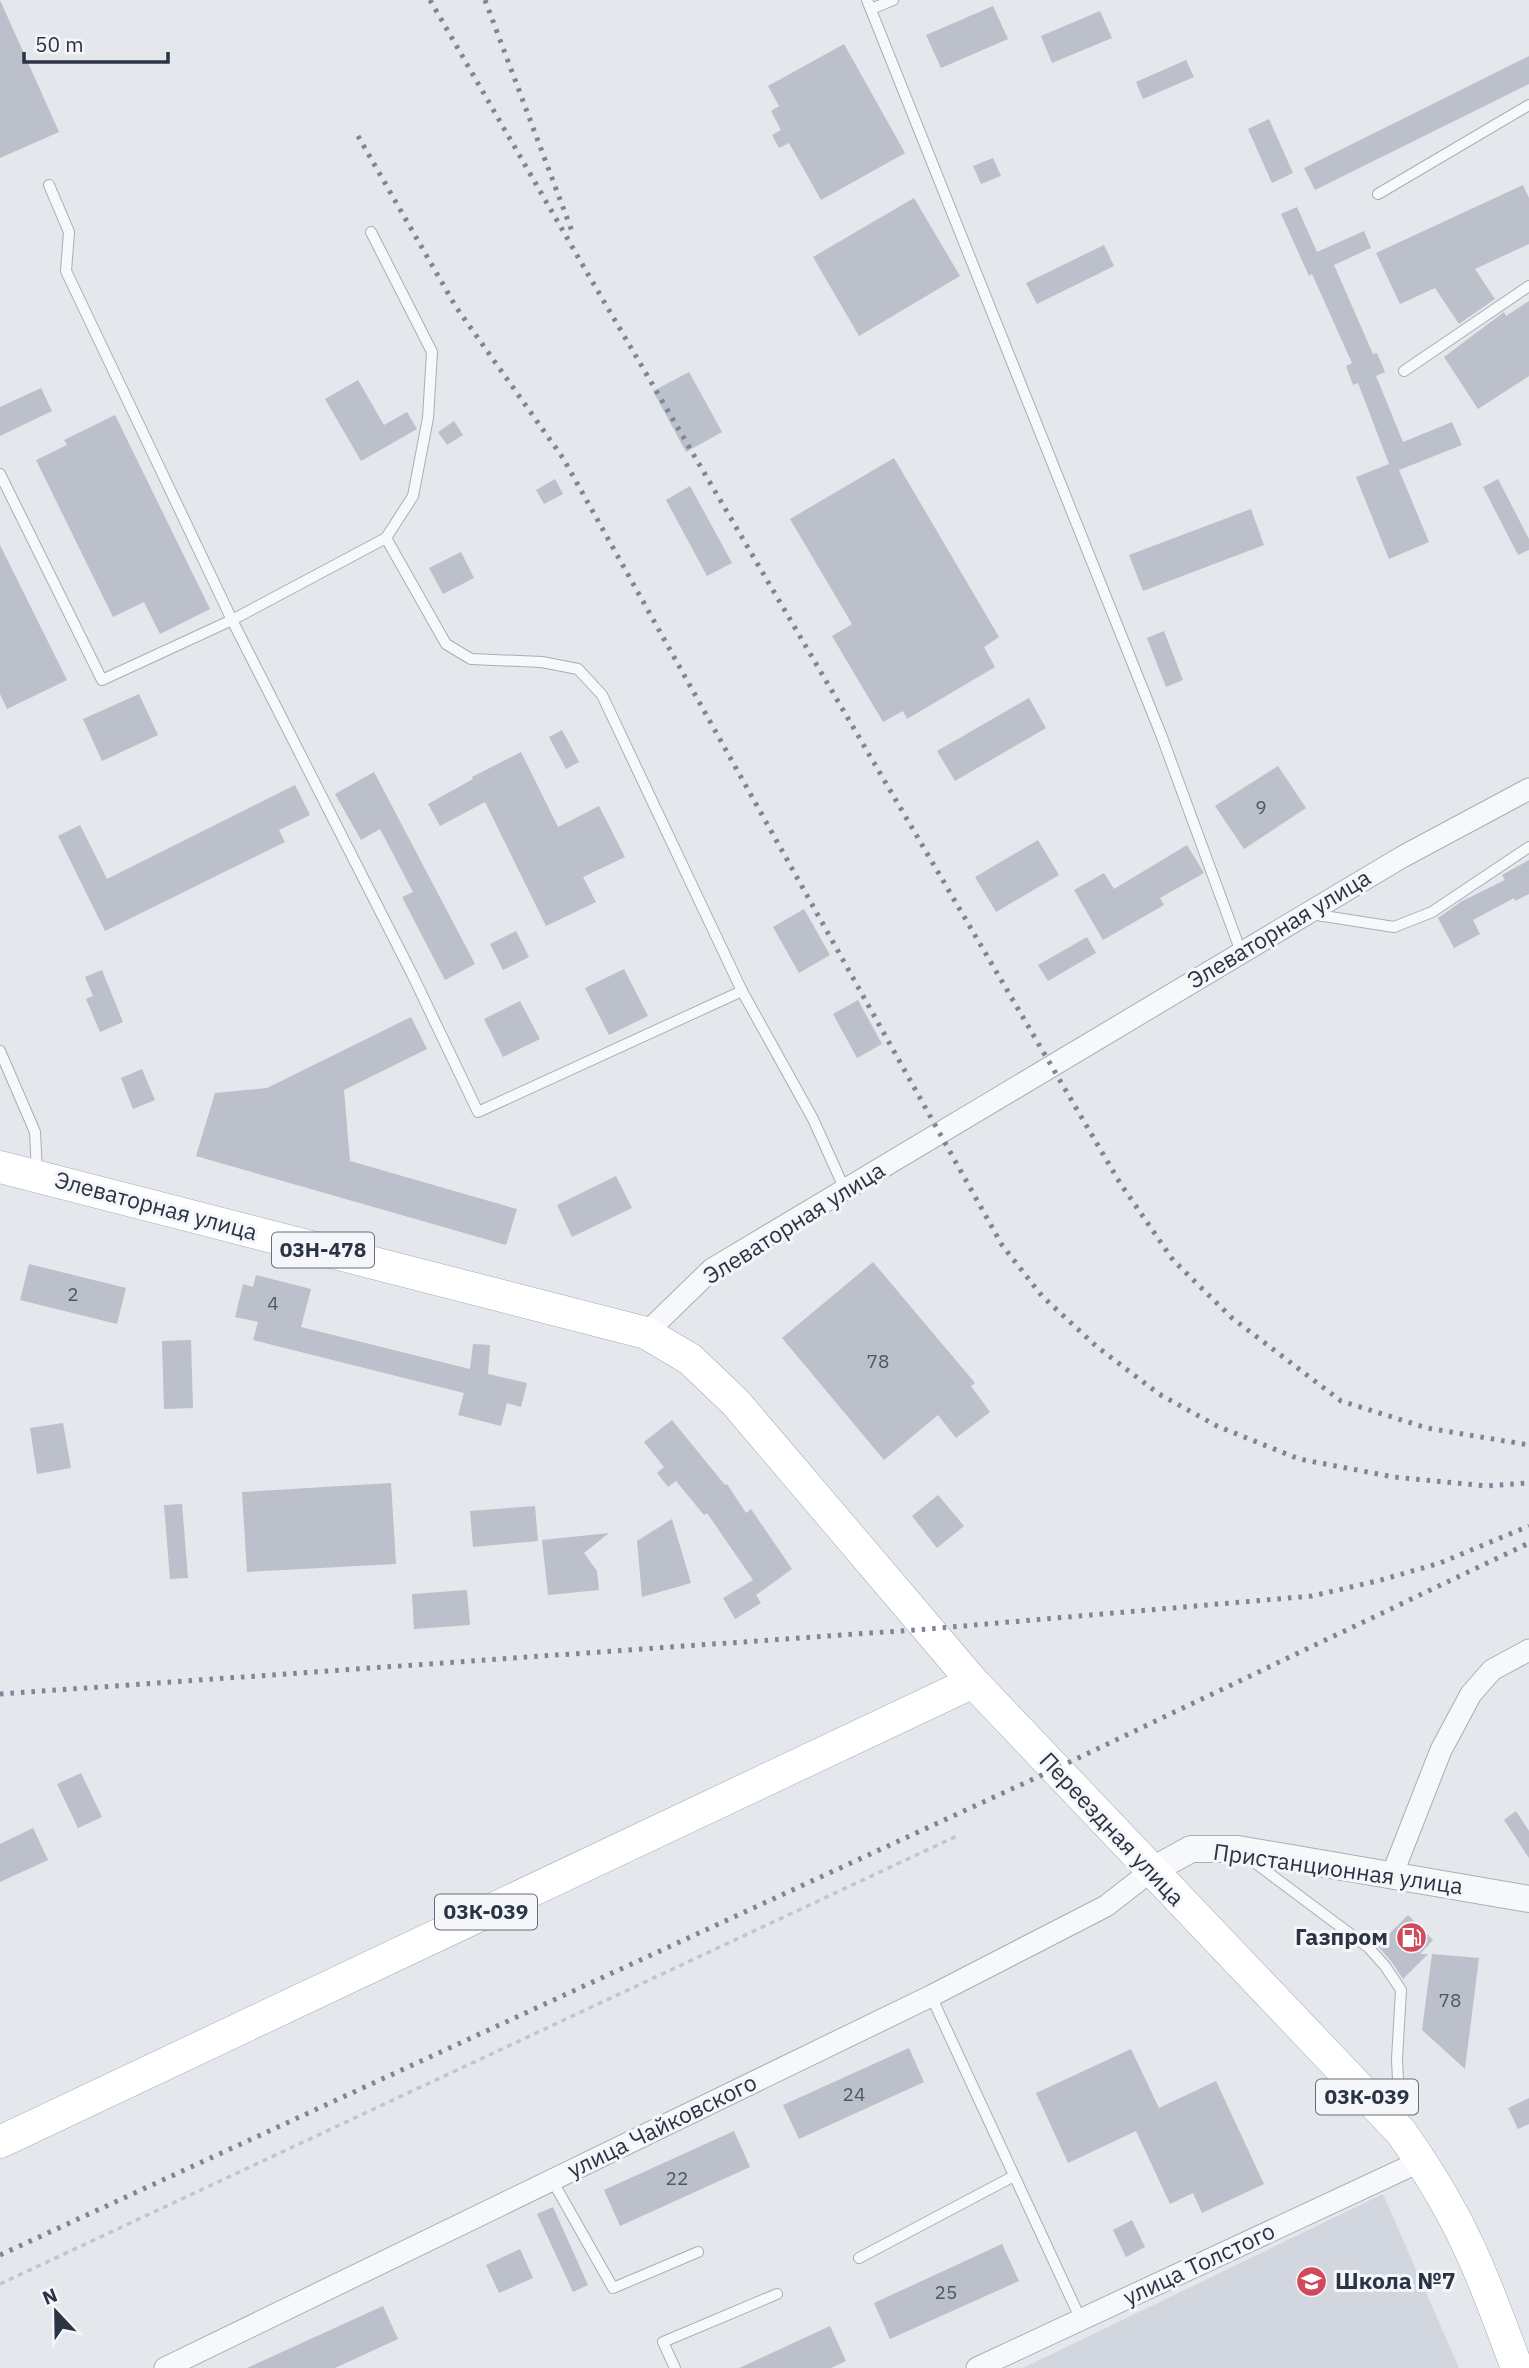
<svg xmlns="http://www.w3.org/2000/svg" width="1529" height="2368" font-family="'IBM Plex Sans',sans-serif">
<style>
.built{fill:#d2d6de}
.building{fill:#bbc0ca}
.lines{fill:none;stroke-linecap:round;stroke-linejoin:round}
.service-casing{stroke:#a9aeb7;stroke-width:12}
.minor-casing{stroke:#a9aeb7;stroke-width:23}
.tertiary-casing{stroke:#a9aeb7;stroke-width:28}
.primary-casing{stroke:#a3abb8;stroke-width:33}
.path{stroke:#c2c5cb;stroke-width:3.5;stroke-dasharray:5 5;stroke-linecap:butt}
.service{stroke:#f7f8fa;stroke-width:10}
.minor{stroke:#f7f8fa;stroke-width:21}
.tertiary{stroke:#f7f8fa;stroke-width:26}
.primary{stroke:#fff;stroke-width:32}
.rail{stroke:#7d8696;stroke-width:5;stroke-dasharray:3.5 7;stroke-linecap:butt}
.labels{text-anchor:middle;stroke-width:6;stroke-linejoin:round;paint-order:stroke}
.number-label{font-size:19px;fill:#4f5766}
.shield{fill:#f4f6f9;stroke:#676e7b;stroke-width:2}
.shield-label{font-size:21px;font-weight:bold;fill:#2b3445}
.street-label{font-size:23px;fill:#2b3445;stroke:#f4f6f9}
.poi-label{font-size:23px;font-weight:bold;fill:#2b3445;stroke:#f4f6f9;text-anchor:end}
</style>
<rect width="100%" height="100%" fill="#e4e7ec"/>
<polygon class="built" points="1383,2194 1459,2368 1023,2368"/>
<g class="building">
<polygon points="0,0 59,132 0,158"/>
<polygon points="993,6 1008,39 941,68 926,35"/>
<polygon points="1100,11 1112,38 1052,63 1041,36"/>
<polygon points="844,44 905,153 821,200 789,143 779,148 772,135 781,130 771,111 779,106 768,86"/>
<polygon points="1529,56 1529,84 1315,190 1304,168"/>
<polygon points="1186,60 1194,77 1143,99 1136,82"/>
<polygon points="1269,119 1293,173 1272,183 1248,129"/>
<polygon points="993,158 1001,176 981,184 973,166"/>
<polygon points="1523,185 1529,198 1529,244 1475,269 1495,299 1459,324 1435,288 1400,304 1376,253"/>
<polygon points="914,198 960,276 859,336 813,257"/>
<polygon points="1297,207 1317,252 1364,231 1371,248 1334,265 1373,354 1377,353 1385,372 1376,376 1403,442 1452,422 1462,445 1399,470 1429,542 1389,559 1356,477 1389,464 1358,383 1353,385 1346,366 1352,363 1312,274 1309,276 1281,214"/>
<polygon points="1104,245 1114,266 1037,304 1026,283"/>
<polygon points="1529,301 1529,376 1478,409 1444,357 1504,312 1506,316"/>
<polygon points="689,372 722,432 686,452 653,391"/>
<polygon points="358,380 384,425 407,412 417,429 361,461 325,399"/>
<polygon points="41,388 52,411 0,436 0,407"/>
<polygon points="115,415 210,609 160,634 144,602 113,617 36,460 67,445 64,440"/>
<polygon points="454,421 463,435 447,445 438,432"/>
<polygon points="894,458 999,637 984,647 995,667 907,719 903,711 883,722 832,636 852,624 790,519"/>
<polygon points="555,479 563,494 544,504 536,490"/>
<polygon points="1498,479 1529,539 1529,550 1518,555 1483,487"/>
<polygon points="690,486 732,563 707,576 666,500"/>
<polygon points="1251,509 1264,545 1143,591 1129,555"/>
<polygon points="0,545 67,680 7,709 0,694"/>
<polygon points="461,552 474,578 443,594 429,568"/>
<polygon points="1164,631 1183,680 1166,687 1147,638"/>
<polygon points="139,694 158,735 102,761 83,719"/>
<polygon points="1029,698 1046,728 955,781 937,751"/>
<polygon points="562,730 579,762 566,769 549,737"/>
<polygon points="521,752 558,827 599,806 625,857 583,877 596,902 546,926 485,802 440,826 428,804 473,779 472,777"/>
<polygon points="1278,766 1306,808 1244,849 1215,806"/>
<polygon points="374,772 475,964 445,980 402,897 413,892 380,829 361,840 335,794"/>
<polygon points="295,785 310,815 279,830 285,842 105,931 58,836 80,825 107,879"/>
<polygon points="1038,840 1059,875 996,912 975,877"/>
<polygon points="1187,845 1204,873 1160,898 1164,905 1103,940 1074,890 1104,873 1114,889"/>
<polygon points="1529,860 1529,894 1515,901 1514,898 1473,920 1480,934 1454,948 1438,918 1462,901 1505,880 1502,875"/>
<polygon points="804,909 830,955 799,973 773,927"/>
<polygon points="516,931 529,957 503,970 490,944"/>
<polygon points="1087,937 1096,953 1048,981 1038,965"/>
<polygon points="624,969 648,1016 609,1035 585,988"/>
<polygon points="102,970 123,1022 100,1032 86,999 93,996 85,977"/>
<polygon points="858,1000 882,1044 857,1058 833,1014"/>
<polygon points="520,1001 540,1039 503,1057 484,1019"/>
<polygon points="411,1017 427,1049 344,1090 350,1161 517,1209 506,1245 196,1156 215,1093 267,1088"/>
<polygon points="142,1069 155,1100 133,1109 121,1078"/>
<polygon points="616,1176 632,1208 572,1237 557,1205"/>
<polygon points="873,1262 975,1383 971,1386 990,1412 956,1438 938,1415 884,1460 782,1338"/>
<polygon points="29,1264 126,1288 117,1324 20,1300"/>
<polygon points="256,1275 311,1289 301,1327 470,1369 473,1344 490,1345 488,1374 527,1383 521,1407 507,1403 501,1426 458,1415 464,1393 253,1340 258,1322 235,1317 243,1284 253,1287"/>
<polygon points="191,1340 193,1408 164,1409 162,1341"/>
<polygon points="672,1420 725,1485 727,1484 746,1513 751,1509 792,1569 756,1595 761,1603 735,1619 723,1598 753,1580 707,1513 704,1515 676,1481 668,1487 657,1473 664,1467 644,1442"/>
<polygon points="63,1423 71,1468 37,1474 30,1428"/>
<polygon points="391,1483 396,1564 247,1572 242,1492"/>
<polygon points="938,1495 964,1526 937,1548 912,1516"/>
<polygon points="182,1504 188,1578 170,1579 164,1505"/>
<polygon points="535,1506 538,1541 473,1547 470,1511"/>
<polygon points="672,1519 691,1583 642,1597 637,1541"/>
<polygon points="609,1533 584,1553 597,1571 599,1590 548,1595 542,1540"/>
<polygon points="467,1590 470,1625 414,1629 412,1594"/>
<polygon points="81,1773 102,1817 78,1828 57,1784"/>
<polygon points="1516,1811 1529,1831 1529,1858 1504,1820"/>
<polygon points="33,1828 48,1860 0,1882 0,1844"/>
<polygon points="1408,1915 1433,1940 1420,1954 1428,1954 1403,1979 1391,1961 1374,1942 1379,1944"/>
<polygon points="1432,1954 1479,1958 1465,2069 1422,2030"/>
<polygon points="909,2048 924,2082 799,2139 783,2105"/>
<polygon points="1131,2049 1159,2108 1216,2081 1264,2184 1202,2213 1193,2193 1170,2204 1136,2131 1068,2163 1036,2093"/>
<polygon points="1529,2098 1529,2124 1518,2129 1508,2108"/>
<polygon points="734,2131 750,2167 620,2226 604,2190"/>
<polygon points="553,2207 588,2285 573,2292 537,2214"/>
<polygon points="1132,2220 1145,2247 1126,2257 1113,2230"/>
<polygon points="1002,2244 1019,2281 890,2339 874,2303"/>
<polygon points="520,2249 533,2278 499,2293 486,2265"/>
<polygon points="383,2306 398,2339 335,2368 247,2368"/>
<polygon points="830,2326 846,2361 831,2368 739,2368"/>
</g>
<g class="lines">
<defs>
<g id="service">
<polyline points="867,0 1162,737 1241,952"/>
<polyline points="871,9 893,0"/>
<polyline points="49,185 69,232 66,271 232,620 412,974 478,1112 742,991"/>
<polyline points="1378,194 1529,105"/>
<polyline points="1404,371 1529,286"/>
<polyline points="0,474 102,680 232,620 386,538 413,496 428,418 432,352 371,232"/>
<polyline points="386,538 446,644 471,659 542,662 578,669 602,695 742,991 813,1119 845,1190"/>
<polyline points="1311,914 1394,927 1432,912 1529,847"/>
<polyline points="0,1051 35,1132 37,1173"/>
<polyline points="1250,1859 1369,1948 1385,1966 1401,1990 1397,2059 1400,2122"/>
<polyline points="931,1996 1081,2320"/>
<polyline points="552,2180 613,2288 698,2252"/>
<polyline points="859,2258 1014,2176"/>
<polyline points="675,2368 663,2342 777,2294"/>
</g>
<g id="minor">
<polyline points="646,1333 712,1269 1402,857 1529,789"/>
<polyline points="1392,1875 1441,1750 1471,1694 1492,1670 1529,1650"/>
<polyline points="165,2368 931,1996 1106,1906 1151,1871"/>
<polyline points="977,2368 1421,2161"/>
</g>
<polyline id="tertiary" points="1151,1871 1191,1849 1238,1849 1529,1899"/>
<g id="primary">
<path d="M0,1167L646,1333L690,1359L736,1403L973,1682L1401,2132C1421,2160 1439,2189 1455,2219C1480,2266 1498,2318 1517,2368"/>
<polyline points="0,2142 973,1682"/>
</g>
</defs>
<use href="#service" class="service-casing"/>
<use href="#minor" class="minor-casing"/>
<use href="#tertiary" class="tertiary-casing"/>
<use href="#primary" class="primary-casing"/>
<polyline class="path" points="0,2284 959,1835"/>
<use href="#service" class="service"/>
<use href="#minor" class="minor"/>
<use href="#tertiary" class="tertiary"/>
<use href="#primary" class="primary"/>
<g class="rail">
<polyline points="430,0 589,276 1120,1183 1173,1260 1232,1318 1341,1401 1427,1428 1529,1445"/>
<polyline points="485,0 573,234"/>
<polyline points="358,136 456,307 563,458 1002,1245 1042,1296 1096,1346 1159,1394 1217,1426 1299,1459 1394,1477 1487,1486 1529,1483"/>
<polyline points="0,1694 928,1629 1312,1596 1381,1580 1440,1563 1529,1526"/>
<polyline points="0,2255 1055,1769 1529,1543"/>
</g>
</g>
<defs>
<symbol id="fuel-disc" viewBox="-11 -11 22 22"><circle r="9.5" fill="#d1495b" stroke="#f4f6f9"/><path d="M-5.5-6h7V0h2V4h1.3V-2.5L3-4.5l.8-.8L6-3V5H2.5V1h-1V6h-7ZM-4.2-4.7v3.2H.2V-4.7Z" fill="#fff"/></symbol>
<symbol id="school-disc" viewBox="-11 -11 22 22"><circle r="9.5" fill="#d1495b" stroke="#f4f6f9"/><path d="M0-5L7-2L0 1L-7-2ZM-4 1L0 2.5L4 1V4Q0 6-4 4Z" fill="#fff"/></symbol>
</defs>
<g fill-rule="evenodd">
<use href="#fuel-disc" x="1394" y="1920" width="35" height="35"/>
<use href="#school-disc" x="1294" y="2264" width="35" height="35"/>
</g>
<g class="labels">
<g class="number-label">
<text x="1261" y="814">9</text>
<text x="73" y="1301">2</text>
<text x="273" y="1310">4</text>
<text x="878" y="1368">78</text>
<text x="1450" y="2007">78</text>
<text x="854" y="2101">24</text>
<text x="677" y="2185">22</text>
<text x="946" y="2299">25</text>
</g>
<g class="shield">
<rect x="272" y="1232.5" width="102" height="35" rx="5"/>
<rect x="435" y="1894.5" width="102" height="35" rx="5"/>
<rect x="1316" y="2079.5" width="102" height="35" rx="5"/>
</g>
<g class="shield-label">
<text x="323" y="1257">03Н-478</text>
<text x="486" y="1919">03К-039</text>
<text x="1367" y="2104">03К-039</text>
</g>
<g class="street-label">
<text transform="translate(1279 929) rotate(-31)" y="8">Элеваторная улица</text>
<text transform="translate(156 1206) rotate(15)" y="8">Элеваторная улица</text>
<text transform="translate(794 1223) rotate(-32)" y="8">Элеваторная улица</text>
<text transform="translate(1112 1829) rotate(47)" y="8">Переездная улица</text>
<text transform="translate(1338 1869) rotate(8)" y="8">Пристанционная улица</text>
<text transform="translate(662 2126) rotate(-26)" y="8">улица Чайковского</text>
<text transform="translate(1199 2264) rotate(-25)" y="8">улица Толстого</text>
</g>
<g class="poi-label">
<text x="1388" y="1945">Газпром</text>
<text x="1335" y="2289" text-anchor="start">Школа №7</text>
</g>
</g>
<g transform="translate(56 2312) rotate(338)" stroke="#f4f6f9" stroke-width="5" paint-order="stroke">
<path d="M0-5L12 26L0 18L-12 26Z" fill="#2b3445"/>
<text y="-10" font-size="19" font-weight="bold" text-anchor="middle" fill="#2b3445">N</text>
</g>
<path d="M24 52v10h144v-10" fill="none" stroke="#2b3445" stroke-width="3.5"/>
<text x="35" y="52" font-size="21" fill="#2b3445" stroke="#f4f6f9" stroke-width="5" paint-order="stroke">50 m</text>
</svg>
